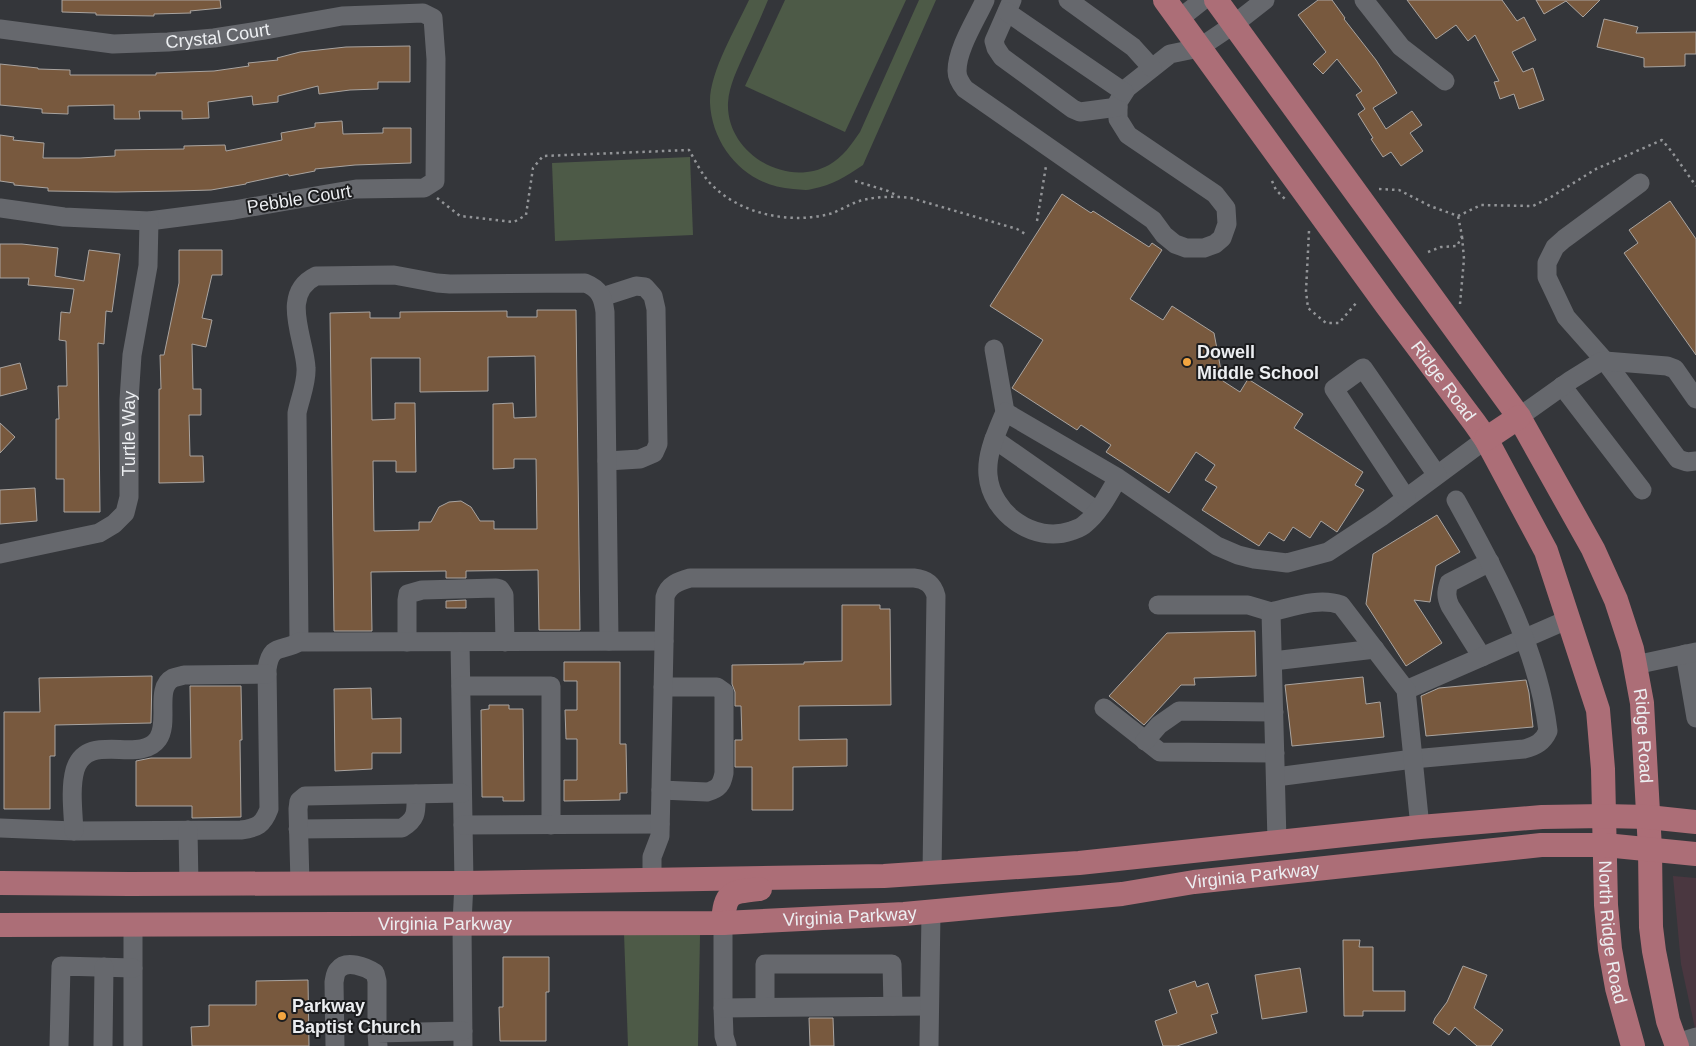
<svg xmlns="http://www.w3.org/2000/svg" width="1696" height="1046" font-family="Helvetica,sans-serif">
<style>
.commercial{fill:#4a3740}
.green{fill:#4d5a47}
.building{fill:#78593e;stroke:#a9a4a0;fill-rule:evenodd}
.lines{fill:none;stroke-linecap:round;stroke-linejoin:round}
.path{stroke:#939598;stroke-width:2.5;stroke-dasharray:2.5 4;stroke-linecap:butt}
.minor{stroke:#66686d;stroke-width:19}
.major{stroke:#ac6e77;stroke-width:24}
.poi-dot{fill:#f2a540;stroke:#1c1d1f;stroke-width:2}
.labels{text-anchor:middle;stroke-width:4;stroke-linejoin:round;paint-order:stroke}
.street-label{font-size:18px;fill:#eceef1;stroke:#1c1d1f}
.poi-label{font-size:18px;font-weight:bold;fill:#eceef1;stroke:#1c1d1f;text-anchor:start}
</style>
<rect width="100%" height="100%" fill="#34363a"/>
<polygon class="commercial" points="1673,876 1696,878 1696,1033 1681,964"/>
<g class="green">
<path d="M749,0H768C761,17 753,35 745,52C738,68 729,85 728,103C726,152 785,189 829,165C843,157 851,145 860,132L919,0H936L863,165C845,177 833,185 812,189C806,191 799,189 793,189C748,187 712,148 710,103C709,73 736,28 749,0Z"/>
<polygon points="785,0 906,0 845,132 745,86"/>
<polygon points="690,157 693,235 555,241 552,163"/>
<polygon points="624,933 700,935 698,1046 628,1046"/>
</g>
<g class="building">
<polygon points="62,0 220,0 221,8 190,11 191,13 154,14 154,16 96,15 96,13 62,12"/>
<polygon points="1318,0 1332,0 1345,18 1344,19 1376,60 1397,93 1373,108 1386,129 1412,111 1422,125 1410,133 1423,151 1401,166 1391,152 1383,157 1371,139 1373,138 1358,114 1365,109 1356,95 1362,91 1337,59 1323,74 1313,64 1326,52 1298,15"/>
<polygon points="1407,0 1502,0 1517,21 1524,17 1536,40 1512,52 1523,72 1533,68 1544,100 1519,109 1514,94 1500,99 1494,82 1499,81 1475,35 1468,41 1456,25 1436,39"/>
<polygon points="1536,0 1600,0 1583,17 1566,1 1544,14"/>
<polygon points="1604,19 1638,27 1636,33 1696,32 1696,54 1685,54 1685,66 1644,67 1644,58 1597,47"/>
<polygon points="410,46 410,82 378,82 378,89 350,90 319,94 318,86 278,96 278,102 253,105 252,96 208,102 209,118 182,119 182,111 139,111 140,119 114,119 114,105 68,106 68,114 42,113 42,109 0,105 0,64 38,68 38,69 70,70 70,75 156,75 156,73 214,71 249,66 248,63 278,60 277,58 300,52 346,47"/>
<polygon points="342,121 343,134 383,133 383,128 411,128 411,163 355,165 315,169 315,171 289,176 288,174 246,183 246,184 211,190 177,191 116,192 48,191 48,188 14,185 14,183 0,181 0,135 14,137 13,140 44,143 43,158 80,158 115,156 115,150 184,149 184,146 225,145 226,151 282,140 281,133 315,127 315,123"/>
<polygon points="1062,194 1091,213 1093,211 1149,247 1152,243 1162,250 1130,299 1163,320 1172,306 1214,333 1223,381 1240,392 1248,379 1303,414 1294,428 1363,472 1355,485 1364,490 1337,532 1321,521 1310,538 1293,527 1284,541 1269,532 1259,546 1202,510 1217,487 1205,480 1215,465 1196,452 1169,493 1106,452 1111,445 1081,425 1077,430 1012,388 1043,340 990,306"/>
<polygon points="1670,201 1696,239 1696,355 1624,253 1638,243 1629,230"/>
<polygon points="0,244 22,244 58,248 55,276 84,281 89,250 120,254 112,312 106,311 104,344 98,343 100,512 64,512 64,479 56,479 56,419 59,419 58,386 67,386 66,341 59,340 61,312 70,313 74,289 28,285 29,278 0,278"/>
<polygon points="179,250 222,250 222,275 212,275 202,318 212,320 206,347 192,344 193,389 201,389 201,415 189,415 190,456 203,456 204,482 159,483 159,389 161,389 160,355 164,355 179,283"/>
<path d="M537,310H576L580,630H539L538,570L466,571V578H446V571L371,572L372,631H334L330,313L370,312V318H400V312L507,311V317H537ZM535,356L536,417L514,418L513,403L493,404V469L514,468V459H536L537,529H494V521H480L471,507L461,501L449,502L439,507L431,522H419V530L374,531L373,461H396V472H416L415,403H395V419L372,420L371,358H420V392L488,391V357Z"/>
<polygon points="20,363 27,389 0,396 0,368"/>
<polygon points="0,423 15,437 0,453"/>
<polygon points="35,488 37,521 0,524 0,490"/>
<polygon points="1437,515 1460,552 1436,566 1430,602 1414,600 1442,643 1406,666 1366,604 1373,554"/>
<polygon points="466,600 466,608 446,608 446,601"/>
<polygon points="842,605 880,605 880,609 890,609 891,705 799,706 799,740 847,739 847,766 793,767 793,810 752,810 752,767 735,767 735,740 742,740 741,706 735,706 735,692 732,684 732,665 804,664 804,662 842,661"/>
<polygon points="1255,631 1256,676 1194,678 1195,685 1181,685 1144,725 1109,696 1167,633"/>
<polygon points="564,662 620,662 620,744 626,744 627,793 620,793 620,800 564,801 564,780 577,780 577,739 566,739 565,710 577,710 577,681 564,681"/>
<polygon points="152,676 151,723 55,725 55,756 50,756 50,809 4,809 4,712 40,712 39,678"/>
<polygon points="1363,677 1366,704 1380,702 1384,737 1292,746 1285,685"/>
<polygon points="1526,680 1529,693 1533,727 1426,736 1421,696 1439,688"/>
<polygon points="190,686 241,686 242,740 240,740 241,817 192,818 192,806 136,806 136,761 151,758 191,758"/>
<polygon points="371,688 372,719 401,718 401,753 372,753 372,769 335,771 334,689"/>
<polygon points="489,705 509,705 509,709 523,709 524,801 503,801 503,797 482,797 481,710 489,709"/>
<polygon points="1343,940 1360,940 1359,947 1373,947 1373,991 1405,991 1405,1011 1363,1011 1363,1016 1344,1016"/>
<polygon points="503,957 549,957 549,992 546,992 546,1041 500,1041 499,1007 503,1007"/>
<polygon points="1463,966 1487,975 1474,1008 1503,1030 1491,1046 1477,1046 1455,1027 1449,1035 1433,1023 1435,1018 1447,1002"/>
<polygon points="1300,968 1307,1012 1262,1019 1255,975"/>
<polygon points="308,980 309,1046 192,1046 191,1027 209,1026 209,1005 256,1005 256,981"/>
<polygon points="1195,981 1197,987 1208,983 1218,1013 1211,1015 1217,1033 1177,1046 1163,1046 1155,1021 1177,1013 1169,990"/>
<polygon points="809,1018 833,1018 834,1046 810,1046"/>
</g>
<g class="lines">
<g class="path">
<polyline points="855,181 888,191 898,196"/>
<polyline points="1272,181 1276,190 1285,199"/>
<polyline points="1379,189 1399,190 1430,206 1458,216 1481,205 1533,206 1551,197 1596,169 1662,140 1672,152 1696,186"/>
<path d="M437,198L460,216L514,222L526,215L533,168L543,156L689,150C695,160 701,173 709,182C739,215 792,225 833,213C840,210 847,206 854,203C871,196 892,196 911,198L1017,229L1027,235"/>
<polyline points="1037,221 1046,166"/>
<polyline points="1309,231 1306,291 1308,308 1326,323 1339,323 1357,302"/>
<polyline points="1428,252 1441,247 1457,246 1462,236 1458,216"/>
<polyline points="1460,304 1464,259 1462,236"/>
</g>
<g class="minor">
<path d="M985,0C976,20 957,49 957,71C957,78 961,84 965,89L1153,220L1164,235L1175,244L1186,248H1204L1215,244L1222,238L1227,224L1226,208L1215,194L1128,135L1118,119V102L1127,88L1170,54L1199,48L1233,25L1265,0"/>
<polyline points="1012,0 994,41 996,48 1002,57 1073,109 1080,112 1118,107"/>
<polyline points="1068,0 1133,47 1152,68"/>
<polyline points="1364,0 1401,47 1445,81"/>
<polyline points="1007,12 1124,92"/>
<polyline points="1179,19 1203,0"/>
<path id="s1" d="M0,29L113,44L168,42L214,38L264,30L342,16L423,13L433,18L436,59L435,181L424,188L356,189L234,210L149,221L64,217L0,208"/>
<polyline points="1640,183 1564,239 1555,247 1547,263 1547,277 1566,317 1605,361 1678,459 1687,462 1696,461"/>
<polyline points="602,297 636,286 645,287 653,296 656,309 658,444 654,453 640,459 607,461"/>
<polyline points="994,349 1005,412"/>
<polyline points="1562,386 1642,490"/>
<polyline points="1519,417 1571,380 1600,362 1605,361 1667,366 1675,369 1696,399"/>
<polyline points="994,439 1097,511"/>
<path d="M1118,478C1109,493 1100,512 1085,524C1081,528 1076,529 1071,531C1034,544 991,513 988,475C986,453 997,432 1005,412L1118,478L1217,546L1238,555L1254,559L1287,563L1328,552L1381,517L1486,439"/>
<polyline points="1406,498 1334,389 1363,368 1437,475"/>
<path id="s2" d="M0,554L99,533L114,524L125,513L129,497V400L132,355L148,266L149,221"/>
<polyline points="1158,605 1248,605 1271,612"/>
<path d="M299,642L297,413C300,398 307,383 306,368C305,339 279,294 316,276L394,275L437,283L450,284L585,283C600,289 603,297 605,312L609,641"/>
<polyline points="407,642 407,600 408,594 422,590 496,588 500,589 504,595 505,642"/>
<polyline points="460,642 464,883 462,923 463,1046"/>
<polyline points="1685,654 1696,718"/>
<path d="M1482,657L1450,606C1446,597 1446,592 1449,583L1490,562"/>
<polyline points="1273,661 1375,649"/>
<polyline points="1635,665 1696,652"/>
<polyline points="461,686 551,686 551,825"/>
<polyline points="1406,690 1569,619"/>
<polyline points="1104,708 1160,752 1275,753"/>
<polyline points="1145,741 1159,725 1179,711 1274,712"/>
<path d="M1276,777L1413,759L1524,749C1536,746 1543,742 1548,731C1538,648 1496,572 1456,500"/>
<path d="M661,790L707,792C719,789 722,784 724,773V692L717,687H663"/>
<polyline points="463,825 660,824"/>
<path d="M0,828L74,831L241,830C257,828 263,825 269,809L267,669C271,642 283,652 299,642L664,641"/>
<path d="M298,829L402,828C418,818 416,811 416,794"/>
<polyline points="188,830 189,884"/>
<path d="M74,831C73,811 70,788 75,770C87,730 140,765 158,739C170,722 154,688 173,678C176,677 181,676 184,675L267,674"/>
<path d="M1277,841L1271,612C1293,607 1319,597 1341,605L1406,690L1420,827"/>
<path d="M652,880V857L660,836L665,597C668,585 679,581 690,578H914C925,579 933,584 936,596L932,873"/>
<polyline points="300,883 298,809 299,801 305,796 462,793"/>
<polyline points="723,923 723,1008 724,1036 727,1046"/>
<polyline points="133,925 133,1046"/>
<polyline points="765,1007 765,964 892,964 893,1006"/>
<polyline points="723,1008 929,1006"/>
<polyline points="1676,1043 1696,1037"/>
<polyline points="59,1046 61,966 133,968"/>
<polyline points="103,1046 104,967"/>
<path d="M335,1046L334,982C335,978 335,973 338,970C346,959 366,967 375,973L377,981V1033"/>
<polyline points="378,1046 377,1033 463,1031"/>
<polyline points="929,1046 931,912"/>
</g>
<g class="major">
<path id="s3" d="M1165,0L1387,306L1474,422L1486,439L1546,551L1598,710L1603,769L1606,905L1610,949L1617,988L1633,1046"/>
<path id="s4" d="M1216,0L1519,417L1593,549L1616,600L1632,649L1642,703L1650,849L1651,927L1654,951L1668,1021L1677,1046"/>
<polyline points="1486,439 1519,417"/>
<polyline points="0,883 130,884 464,883 884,876 1079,863 1420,827 1542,817 1604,816 1648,817 1696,822"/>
<path d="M723,923C725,892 730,892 760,889"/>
<path id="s5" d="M0,925L723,923L904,914L1122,894L1194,882L1259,875L1541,845H1605L1696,854"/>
</g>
</g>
<g class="poi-dot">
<circle cx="1187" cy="362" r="5"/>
<circle cx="282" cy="1016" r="5"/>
</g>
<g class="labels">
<g class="street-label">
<text dy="6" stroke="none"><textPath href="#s1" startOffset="219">Crystal Court</textPath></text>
<text transform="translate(299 199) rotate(-9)" y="6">Pebble Court</text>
<text dy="6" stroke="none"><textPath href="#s3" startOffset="472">Ridge Road</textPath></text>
<text dy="6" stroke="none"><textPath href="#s2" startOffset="214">Turtle Way</textPath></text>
<text dy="6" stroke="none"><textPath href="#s4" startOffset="862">Ridge Road</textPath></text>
<text dy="6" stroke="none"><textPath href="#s5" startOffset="1255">Virginia Parkway</textPath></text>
<text dy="6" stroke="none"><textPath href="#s5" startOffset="850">Virginia Parkway</textPath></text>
<text dy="6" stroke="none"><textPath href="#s5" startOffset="445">Virginia Parkway</textPath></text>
<text dy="6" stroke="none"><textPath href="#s3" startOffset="1061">North Ridge Road</textPath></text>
</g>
<g class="poi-label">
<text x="1197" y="358">Dowell<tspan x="1197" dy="21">Middle School</tspan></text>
<text x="292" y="1012">Parkway<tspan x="292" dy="21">Baptist Church</tspan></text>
</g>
</g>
</svg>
